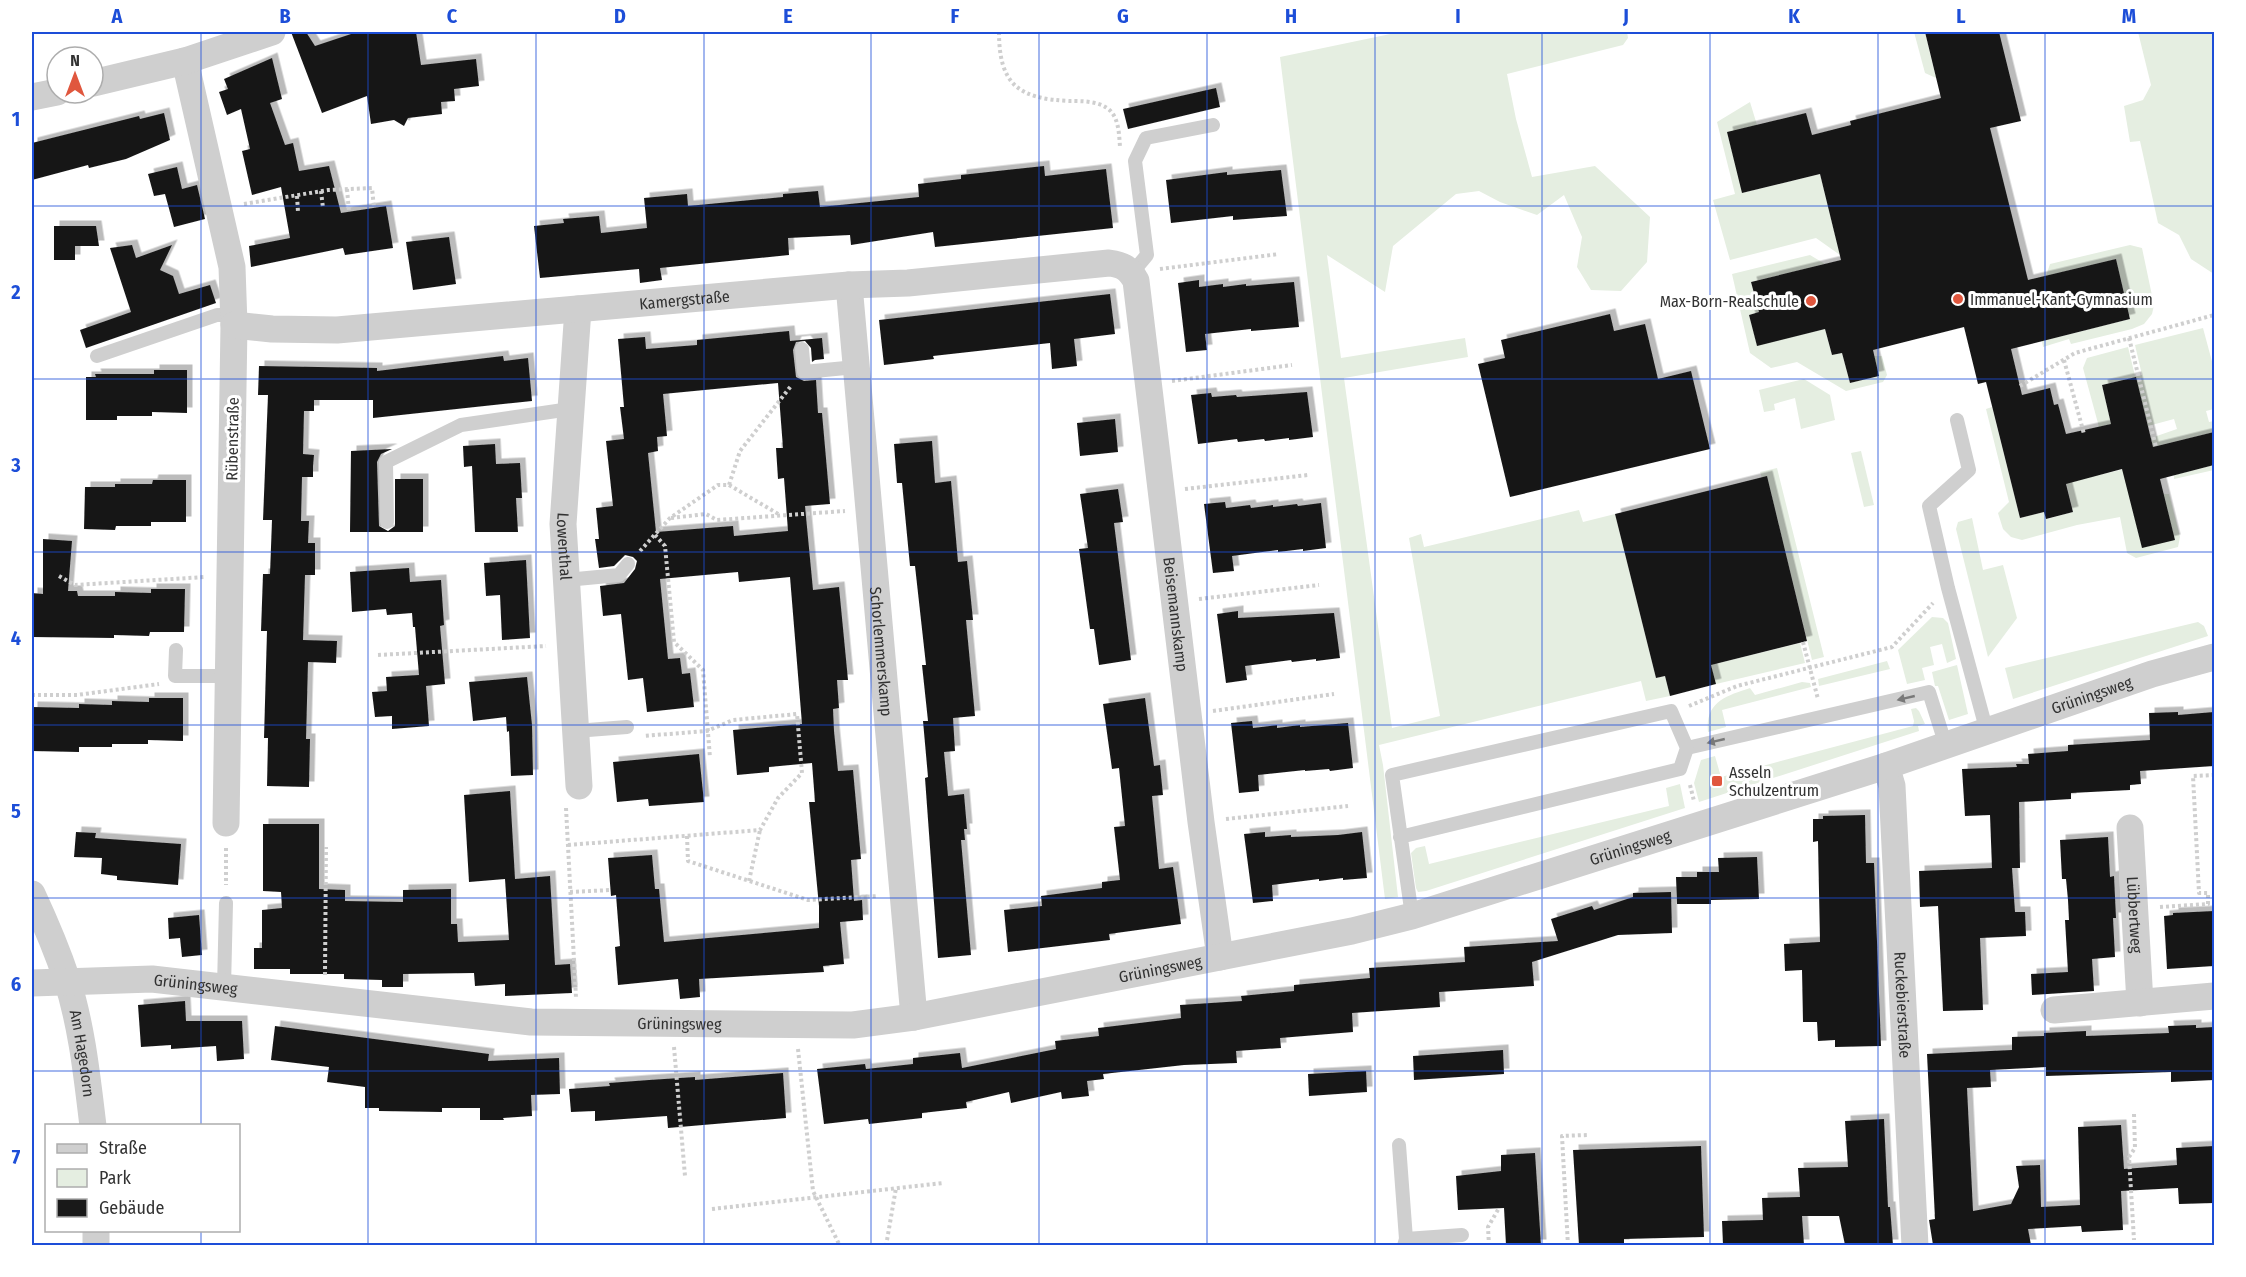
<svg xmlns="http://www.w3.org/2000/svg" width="2246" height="1277" font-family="'Fira Sans Condensed',sans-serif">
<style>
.green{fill:#e5eee1}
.building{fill:#191919;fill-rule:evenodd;filter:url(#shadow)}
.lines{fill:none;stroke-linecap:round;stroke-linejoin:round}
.path{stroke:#cfcfcf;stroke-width:4;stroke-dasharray:3 3;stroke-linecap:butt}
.service{stroke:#cfcfcf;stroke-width:14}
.minor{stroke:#cfcfcf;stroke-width:27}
.oneway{fill:#797979}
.grid{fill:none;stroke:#1d4ed8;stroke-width:1.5;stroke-opacity:0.55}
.poi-dot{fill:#e0573e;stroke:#fff;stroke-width:2}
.labels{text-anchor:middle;stroke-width:6;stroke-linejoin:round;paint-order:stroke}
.poi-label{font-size:16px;fill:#323232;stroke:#fff;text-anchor:start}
.street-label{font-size:16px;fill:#323232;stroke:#fff}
.neatline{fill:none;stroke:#1d4ed8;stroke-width:2}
.grid-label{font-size:20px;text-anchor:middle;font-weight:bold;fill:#1d4ed8}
</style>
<defs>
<filter id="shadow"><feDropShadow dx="5.5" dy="-5.5" stdDeviation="0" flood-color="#0004"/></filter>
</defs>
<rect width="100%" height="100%" fill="#fff"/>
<g class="green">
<polygon points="1400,32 1627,32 1628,38 1623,45 1507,74 1516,119 1532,177 1595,166 1650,217 1647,262 1621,291 1591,290 1577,267 1582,237 1564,195 1537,215 1500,202 1479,191 1456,194 1393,246 1385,292 1327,255 1341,358 1465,338 1468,357 1344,378 1392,728 1440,716 1409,538 1421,534 1424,547 1579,510 1583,522 1615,514 1656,678 1665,676 1670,696 1646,701 1641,681 1379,745 1383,765 1398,897 1385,899 1280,57"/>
<polygon points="1914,32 1925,32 1936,78 1925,73"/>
<polygon points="2138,32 2214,32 2214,274 2191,259 2179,235 2158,223 2140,141 2130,142 2124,106 2143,100 2151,85"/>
<polygon points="1750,102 1757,125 1742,193 1820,174 1840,255 1816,238 1730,260 1713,200 1735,194 1717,122"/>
<polygon points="2130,245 2142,248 2154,305 2152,314 2144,324 2132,329 2071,344 2069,339 2043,347 2042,341 2130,319 2116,259 2046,276 2050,264"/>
<polygon points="1810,255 1825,264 1751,282 1759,312 1749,315 1757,345 1825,329 1832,355 1842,353 1850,383 1879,376 1874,356 1882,356 1887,375 1883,382 1846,391 1797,362 1771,368 1750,353 1732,274"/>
<polygon points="2203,328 2214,369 2214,409 2206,411 2209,422 2214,421 2214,432 2153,447 2151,438 2177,429 2174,419 2148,426 2135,377 2102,385 2111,424 2099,427 2083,368 2087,358 2128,347 2135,376 2142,375 2135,345"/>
<polygon points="1804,379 1830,395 1835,420 1801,429 1795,398 1774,404 1775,410 1764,412 1759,390"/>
<polygon points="1992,407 2020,518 2044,512 2047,519 2073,512 2065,477 2100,475 2132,467 2164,494 2169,494 2180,537 2178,547 2136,558 2127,553 2120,517 2077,525 2022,540 2011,537 2003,529 1998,513 2009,502 1986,409"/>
<polygon points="1861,451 1874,505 1864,507 1851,453"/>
<polygon points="2214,465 2214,470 2174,479 2174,475"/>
<polygon points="1777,468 1824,657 1812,660 1767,477 1762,478 1760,472"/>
<polygon points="1972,518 1983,570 2003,565 2017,618 1988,657 1956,529 1958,522"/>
<polygon points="1932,617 1943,618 1948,623 1956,659 1947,663 1942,644 1930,647 1934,665 1922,668 1925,680 1907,684 1898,650"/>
<polygon points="2198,622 2204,626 2208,636 2013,699 2005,668"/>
<polygon points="1800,643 1805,663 1716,684 1711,665"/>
<polygon points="1887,661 1890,669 1819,686 1818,679"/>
<polygon points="1957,665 1968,714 1949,720 1938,686 1935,686 1932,672"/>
<path d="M1802,682L1810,683L1811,687L1722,710L1726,727L1708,732C1705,702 1726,696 1750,688L1755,695Z"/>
<polygon points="1916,708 1919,711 1925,724 1918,726 1919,731 1699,802 1694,783 1701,760 1715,756 1721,777 1913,726 1914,721 1911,709"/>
<polygon points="1680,784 1685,808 1426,891 1418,892 1416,888 1411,853 1416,848 1425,846 1429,864 1669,806 1666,788"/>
</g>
<g class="building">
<polygon points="291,32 306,32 315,46 357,32 416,32 421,65 476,59 479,86 454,89 455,101 441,102 442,114 408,118 404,126 394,120 371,124 367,96 322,113"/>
<polygon points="1925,32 1999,32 2021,121 1990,128 2028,280 2116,259 2130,319 2011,349 2022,395 2050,388 2054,405 2058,404 2066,434 2111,424 2102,385 2136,377 2153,447 2214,432 2214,465 2160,479 2175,540 2142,548 2122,469 2066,484 2073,512 2046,519 2044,512 2020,518 1986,382 1978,384 1964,327 1873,350 1879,376 1850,383 1842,353 1832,355 1825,329 1757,346 1749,315 1759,312 1751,282 1841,260 1820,174 1742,193 1727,132 1806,113 1812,135 1851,125 1850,121 1941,98"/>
<polygon points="272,58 282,99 270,103 285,145 293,143 299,171 329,166 341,213 386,206 393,248 345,255 343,248 251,267 249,246 290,238 281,187 252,195 242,151 250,149 241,109 227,115 219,92 228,89 224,79"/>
<polygon points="1216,88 1220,107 1128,129 1123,109"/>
<polygon points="164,113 170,140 126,159 89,168 88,165 32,180 32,143 139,116 140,119"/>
<polygon points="1044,166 1045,176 1106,169 1113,228 935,247 933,232 851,245 850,235 788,238 789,255 660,268 662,280 640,283 639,269 540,278 534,226 564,223 563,219 599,216 601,233 647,228 644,198 687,194 688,206 783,197 783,194 818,191 820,207 919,197 918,184 961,179 961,175"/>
<polygon points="177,167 182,189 197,185 205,219 174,227 165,194 154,196 148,174"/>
<polygon points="1281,170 1287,216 1233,220 1233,216 1171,223 1166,180 1227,172 1227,175"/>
<polygon points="54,226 96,226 99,246 75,246 75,260 54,260"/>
<polygon points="449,237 456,284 413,290 406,242"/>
<polygon points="132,245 136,258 172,245 160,270 173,276 179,294 210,285 216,303 86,348 80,330 131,312 110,248"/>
<polygon points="1199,280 1199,287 1223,284 1223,287 1246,284 1246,286 1294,282 1299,327 1251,331 1251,329 1205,334 1207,350 1186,352 1178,283"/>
<polygon points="1110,294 1115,334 1074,339 1077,366 1052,369 1050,343 933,356 934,359 884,365 879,320"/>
<polygon points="1610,314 1614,331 1645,324 1658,379 1691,371 1710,449 1510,497 1478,364 1505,358 1501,340"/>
<path d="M789,331L790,341L822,338L824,359L815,360L812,362L811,348L805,341L796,342L793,350L796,377L804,381L816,380L818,413H822L830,504L805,506L813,590L839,587L848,680H837L839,708L833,709L834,731L838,771L853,770L861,859L851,860L854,901L862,900L863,920L840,922L844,964L823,966L824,972L699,979L700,997L680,999L678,979L618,985L615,947L620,946L616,895L611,896L608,858L652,855L655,889H659L664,942L819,928V906L809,802H815L812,763L769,767V772L737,775L733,730L802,724L790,577L739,582L738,572L660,579L668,659L680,658L682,674L690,673L694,707L647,712L643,678L628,680L621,614L603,616L600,586L624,583L635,569L637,561L633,557L625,555L614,566L599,568L595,539H599L596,508L613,506L606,441L624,439L620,407H624L618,339L645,337L646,349L697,345V340ZM778,383L783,448H776L778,479L784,478L788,531L734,536L733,526L656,532L648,453L658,451L657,437L667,436L663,394Z"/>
<polygon points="503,356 504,361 528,358 532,401 373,418 373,400 314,400 314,411 304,411 303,454 314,455 313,466 313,477 302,477 301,521 309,521 308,543 315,543 315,575 305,575 303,640 337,641 336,663 308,662 306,739 310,739 309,787 267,786 268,738 264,738 267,631 261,631 263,574 270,574 272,520 263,520 268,395 258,395 259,366 377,368 377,371"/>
<polygon points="154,370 187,370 187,413 152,412 152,416 117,416 117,420 86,420 86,377 96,377 95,374 154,374"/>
<polygon points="1307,392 1313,437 1289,440 1289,438 1265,441 1264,439 1238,442 1237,439 1198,444 1191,395 1211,393 1212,397 1236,395 1237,397"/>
<polygon points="1115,419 1118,452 1080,456 1077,423"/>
<polygon points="932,441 935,483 951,481 958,562 967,561 973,620 966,620 975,716 953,718 955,751 944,752 948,796 964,794 967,829 964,829 965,840 961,840 971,955 938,958 925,778 928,777 923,721 928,721 922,665 926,665 915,566 910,566 902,483 897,483 894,444"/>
<polygon points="495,444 496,464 520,463 522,498 516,498 518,532 475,532 472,466 464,467 463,446"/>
<polygon points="392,449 381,454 377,462 379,526 388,531 395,526 395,479 423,479 423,532 350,532 351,451"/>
<polygon points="1767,476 1807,641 1711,665 1716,684 1670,696 1665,676 1656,678 1615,514"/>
<polygon points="153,480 186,480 186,522 151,522 151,526 116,526 115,530 84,529 85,487 115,487 115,484 152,484"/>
<polygon points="1118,489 1123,522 1114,523 1131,660 1099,665 1094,629 1090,629 1079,549 1088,548 1080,494"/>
<polygon points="1225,502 1226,508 1250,505 1251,508 1273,505 1273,507 1297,504 1298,506 1321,503 1326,548 1303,551 1303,549 1278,552 1278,550 1232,556 1234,571 1213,573 1204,504"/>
<polygon points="43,539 72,541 68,591 77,591 78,596 115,596 115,592 151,593 151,589 185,589 184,632 150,632 149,636 114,635 114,638 32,637 32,593 43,594"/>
<polygon points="526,560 530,638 502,640 500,595 486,596 484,563"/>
<polygon points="409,568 410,582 441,580 444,625 440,626 445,684 426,686 429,726 392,729 392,716 375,717 372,692 387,691 386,677 419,675 415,627 413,627 412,613 387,615 386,609 352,612 350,572"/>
<polygon points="1238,611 1238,618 1334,613 1340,658 1316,661 1316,659 1292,662 1291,660 1245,666 1247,680 1226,683 1217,614"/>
<polygon points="527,677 532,725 533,775 511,776 509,731 507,732 506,717 473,721 469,682"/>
<polygon points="149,698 183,698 183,741 148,740 148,744 112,744 112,747 79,747 79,752 32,751 32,707 79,708 79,704 112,705 112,701 149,702"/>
<polygon points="1145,698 1154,766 1160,765 1163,795 1152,796 1159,869 1173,867 1181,924 1109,934 1110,940 1008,952 1004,910 1042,906 1041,896 1102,888 1102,882 1120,880 1114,827 1125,826 1119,768 1112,769 1103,704"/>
<polygon points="2178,712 2178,715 2214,712 2214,766 2140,771 2141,784 2130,785 2130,790 2071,793 2071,799 2019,802 2020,868 2012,868 2015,912 2025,912 2026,936 1980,938 1983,1010 1943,1011 1938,906 1920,907 1919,871 1992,868 1990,815 1965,816 1962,769 2017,767 2016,764 2029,764 2028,754 2068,751 2068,745 2150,740 2149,713"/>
<polygon points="1252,721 1253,728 1277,725 1277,728 1300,725 1300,727 1348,723 1353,768 1330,771 1329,769 1305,771 1305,770 1258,775 1259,791 1239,793 1231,723"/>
<polygon points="699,754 704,802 649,806 648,799 617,802 613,762"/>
<polygon points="510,791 515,879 550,876 555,965 570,964 572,993 505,996 505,984 475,986 474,973 403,974 403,987 382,987 382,980 344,979 344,974 290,974 290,969 254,969 254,948 262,948 262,910 282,908 281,892 263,891 263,824 319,824 319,889 345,890 345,901 403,902 403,890 451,889 451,924 457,924 458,942 509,940 505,879 469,882 464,795"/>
<polygon points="1865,815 1866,863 1874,863 1881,1046 1835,1047 1835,1040 1818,1041 1817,1022 1803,1022 1802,970 1785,971 1784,944 1820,942 1818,841 1813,842 1813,819 1823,819 1823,816"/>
<polygon points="76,832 96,833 95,838 181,844 178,885 117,880 117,876 101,874 102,858 74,857"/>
<polygon points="1265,832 1265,837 1291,835 1291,837 1338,835 1362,832 1367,878 1343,880 1343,878 1319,881 1319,879 1272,885 1273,901 1253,903 1244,834"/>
<polygon points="2108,837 2110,877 2114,876 2116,918 2113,918 2115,957 2092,959 2094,991 2032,995 2031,974 2068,972 2065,920 2069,920 2068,900 2066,879 2062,879 2060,840"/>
<polygon points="1757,857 1759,899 1711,900 1711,904 1677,904 1676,877 1697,877 1697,872 1719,872 1718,858"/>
<polygon points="1671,892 1672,933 1618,935 1532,962 1534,986 1439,992 1440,1007 1352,1013 1353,1032 1280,1038 1281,1048 1236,1051 1237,1063 1184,1065 1103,1074 1104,1079 1087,1081 1089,1096 1062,1099 1061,1092 1011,1103 1009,1092 966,1102 967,1108 922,1113 922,1118 869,1124 868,1119 824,1124 817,1069 865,1064 866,1069 913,1064 913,1058 960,1053 962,1068 1056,1049 1055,1041 1099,1036 1098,1028 1181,1018 1180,1005 1242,1001 1241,996 1294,991 1294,985 1370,978 1369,968 1465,962 1464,947 1558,941 1551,919 1592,906 1594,910 1633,897 1633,893"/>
<polygon points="2214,911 2214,966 2167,969 2164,916 2173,915 2173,913"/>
<polygon points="199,915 202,955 182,957 180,938 169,939 168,918"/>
<polygon points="185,1001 186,1021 242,1021 244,1059 217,1061 216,1046 171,1049 171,1045 141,1047 138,1005"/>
<polygon points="2196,1025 2196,1028 2214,1027 2214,1080 2171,1082 2171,1072 2046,1076 2046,1067 1990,1070 1991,1087 1967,1088 1973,1211 2011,1204 2019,1187 2016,1166 2040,1165 2041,1207 2080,1205 2078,1127 2121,1125 2124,1169 2177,1165 2176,1148 2214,1146 2214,1203 2179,1204 2178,1188 2121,1191 2123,1230 2082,1232 2081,1226 2028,1229 2031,1245 1933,1245 1929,1220 1935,1219 1927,1054 2012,1050 2012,1037 2044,1036 2044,1033 2086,1031 2086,1036 2169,1033 2168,1026"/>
<polygon points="275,1026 489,1054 488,1061 559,1058 560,1094 531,1095 532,1116 503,1118 504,1120 480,1120 480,1108 442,1108 442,1112 379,1111 379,1108 365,1108 365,1087 327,1082 329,1067 271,1060"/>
<polygon points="1503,1050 1504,1074 1414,1080 1413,1056"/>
<polygon points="1366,1071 1367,1092 1309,1096 1308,1074"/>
<polygon points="783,1073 786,1118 668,1128 667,1116 595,1121 595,1111 571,1112 569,1089 610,1086 609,1083 649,1080 695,1077 695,1080"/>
<polygon points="1884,1119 1888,1207 1890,1207 1893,1245 1845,1245 1839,1216 1802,1216 1804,1245 1723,1245 1722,1221 1763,1220 1762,1198 1800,1197 1798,1168 1848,1167 1845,1121"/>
<polygon points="1701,1146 1704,1237 1624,1239 1624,1245 1579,1245 1573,1150"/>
<polygon points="1535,1153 1541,1245 1506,1245 1504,1208 1458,1210 1456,1176 1501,1171 1501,1155"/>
</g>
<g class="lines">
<g class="path">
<path d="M999,32C999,85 1019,99 1070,101C1081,101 1097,101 1107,108C1119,116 1119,134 1120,147"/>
<polyline points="347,189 349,212"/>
<polyline points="321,191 323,208"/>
<polyline points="297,196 298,212"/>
<polyline points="244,204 328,190 372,188 374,208"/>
<polyline points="1160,269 1279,254"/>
<polyline points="2129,338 2156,447"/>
<polyline points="2064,360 2084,434"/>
<polyline points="1172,381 1292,365"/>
<polyline points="2020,386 2075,353 2214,315"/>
<polyline points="729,485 780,515"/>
<polyline points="1185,489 1308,475"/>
<polyline points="671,518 706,514 717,520 845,511"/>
<polyline points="655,535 665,546 674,642 703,670 710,758"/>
<polyline points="640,551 670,518 718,485 729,485 740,451 791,386"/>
<polyline points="59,576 75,585 205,577"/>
<polyline points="1199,599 1319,585"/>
<polyline points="1803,642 1818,699"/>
<polyline points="378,655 546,646"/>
<polyline points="32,695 77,695 159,684"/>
<polyline points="1689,706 1737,686 1892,647 1933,603"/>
<polyline points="1213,711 1334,694"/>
<polyline points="1690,785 1694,801"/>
<polyline points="566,808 576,998"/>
<polyline points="1226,819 1348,806"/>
<polyline points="687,836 688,861 808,900 878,896"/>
<polyline points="568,845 760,830 778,798 802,773 797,714 733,720 707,731 643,736"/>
<polyline points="226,848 226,885"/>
<polyline points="749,881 760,830"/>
<polyline points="570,892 611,890"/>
<polyline points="2160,907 2208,904 2208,893 2199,893 2193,776 2214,775"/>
<polyline points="325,975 326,847"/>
<polyline points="674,1047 685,1176"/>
<polyline points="798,1049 813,1191 840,1246"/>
<polyline points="2134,1114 2135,1148 2129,1157 2134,1240"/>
<polyline points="712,1209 943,1183"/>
<polyline points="886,1246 896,1188"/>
<polyline points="1489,1246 1488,1227 1499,1208"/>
<polyline points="1568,1246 1562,1136 1587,1135"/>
</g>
<g class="service">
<polyline points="1132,273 1147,255 1135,161 1146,138 1213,125"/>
<polyline points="802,349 804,372 856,367"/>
<polyline points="97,356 217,315 234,315"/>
<polyline points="1957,420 1969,470 1929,506 1948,588 1987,732"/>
<polyline points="387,522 386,462 461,425 570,409"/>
<polyline points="566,580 619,575 628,564"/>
<polyline points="176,650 175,676 228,676"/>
<polyline points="575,731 627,727"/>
<polyline points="1687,748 1929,692 1946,746"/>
<polyline points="1400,837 1680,769 1687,748 1671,711 1392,775 1412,916"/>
<polyline points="224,987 226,903"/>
<polyline points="1399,1145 1406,1239 1404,1246"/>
<polyline points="1406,1239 1462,1235"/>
</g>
<g class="minor">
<polyline points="185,61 232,267 234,325 226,823"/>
<polyline points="93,83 185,61 272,32"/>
<polyline points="32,97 57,92"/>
<path id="s1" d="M849,285L914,1017"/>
<path id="s2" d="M578,309L563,524L579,786"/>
<path id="s3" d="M234,325L272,329L337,330L849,285L908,283L1109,263C1123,265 1129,268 1136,281L1201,822L1220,957"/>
<path id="s4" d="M1886,766L1892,786L1915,1246"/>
<path id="s5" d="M2130,828L2140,1003"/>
<path id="s6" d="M32,894C45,922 57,950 67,980C82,1027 87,1077 93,1126"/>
<path id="s7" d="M32,983L152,979L531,1022L853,1025L914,1017L1352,931L1412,916L1886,766L2152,674L2214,657"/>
<polyline points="2054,1010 2214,996"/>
<polyline points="96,1230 96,1246"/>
</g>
</g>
<defs><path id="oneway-solid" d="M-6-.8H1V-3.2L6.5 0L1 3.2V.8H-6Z" transform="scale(1.5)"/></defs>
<g class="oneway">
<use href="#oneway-solid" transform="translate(1906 698) rotate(167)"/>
<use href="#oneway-solid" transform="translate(1716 741) rotate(167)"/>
</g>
<path class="grid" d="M201,32V1126M368,32V1246M536,32V1246M704,32V1246M871,32V1246M1039,32V1246M1207,32V1246M1375,32V1246M1542,32V1246M1710,32V1246M1878,32V1246M2045,32V1246M32,206H2214M32,379H2214M32,552H2214M32,725H2214M32,898H2214M32,1071H2214M201,1230V1246"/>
<g class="poi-dot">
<circle cx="1958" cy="299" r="6"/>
<circle cx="1811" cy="301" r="6"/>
<rect x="1711" y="775" width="12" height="12" rx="3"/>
</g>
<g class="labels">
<g class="poi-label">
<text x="1970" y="305">Immanuel-Kant-Gymnasium</text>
<text x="1799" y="307" text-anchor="end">Max-Born-Realschule</text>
<text x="1729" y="778">Asseln<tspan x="1729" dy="18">Schulzentrum</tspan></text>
</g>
<g class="street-label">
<text dy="6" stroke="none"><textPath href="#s3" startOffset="452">Kamergstraße</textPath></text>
<text transform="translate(232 439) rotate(-89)" y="6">Rübenstraße</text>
<text dy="6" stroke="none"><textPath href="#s2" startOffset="238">Lowenthal</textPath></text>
<text dy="6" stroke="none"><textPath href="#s3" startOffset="1248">Beisemannskamp</textPath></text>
<text dy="6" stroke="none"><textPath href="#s1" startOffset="368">Schorlemmerskamp</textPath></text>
<text dy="6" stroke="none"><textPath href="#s7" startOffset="2108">Grüningsweg</textPath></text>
<text dy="6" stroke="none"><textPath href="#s7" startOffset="1622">Grüningsweg</textPath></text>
<text dy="6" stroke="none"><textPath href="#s5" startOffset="87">Lübbertweg</textPath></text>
<text dy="6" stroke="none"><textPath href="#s7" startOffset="1136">Grüningsweg</textPath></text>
<text dy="6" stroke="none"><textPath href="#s7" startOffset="164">Grüningsweg</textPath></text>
<text dy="6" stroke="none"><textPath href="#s4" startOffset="240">Ruckebierstraße</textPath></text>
<text dy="6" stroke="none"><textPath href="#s7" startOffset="650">Grüningsweg</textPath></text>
<text dy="6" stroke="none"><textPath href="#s6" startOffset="168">Am Hagedorn</textPath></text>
</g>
</g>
<rect width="2246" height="1277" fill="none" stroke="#ffffff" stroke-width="66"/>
<rect x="45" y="1124" width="195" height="108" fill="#ffffff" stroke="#adadad" stroke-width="1.5"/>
<rect x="57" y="1144" width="30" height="9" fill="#cfcfcf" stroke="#adadad" stroke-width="1.5"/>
<text x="99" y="1154" font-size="18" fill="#323232">Straße</text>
<rect x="57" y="1169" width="30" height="18" fill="#e5eee1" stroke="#adadad" stroke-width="1.5"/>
<text x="99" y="1184" font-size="18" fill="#323232">Park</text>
<rect x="57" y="1199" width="30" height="18" fill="#191919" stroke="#adadad" stroke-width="1.5"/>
<text x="99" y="1214" font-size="18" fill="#323232">Gebäude</text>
<g transform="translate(75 75)"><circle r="28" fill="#ffffff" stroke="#adadad" stroke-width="1.5"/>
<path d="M0-4.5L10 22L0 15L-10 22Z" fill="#e0573e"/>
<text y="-9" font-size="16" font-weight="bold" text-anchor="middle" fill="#323232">N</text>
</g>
<rect x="33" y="33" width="2180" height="1211" class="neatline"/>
<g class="grid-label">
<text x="117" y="23">A</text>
<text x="285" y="23">B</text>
<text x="452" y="23">C</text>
<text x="620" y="23">D</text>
<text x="788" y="23">E</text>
<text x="955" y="23">F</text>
<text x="1123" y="23">G</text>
<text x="1291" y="23">H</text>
<text x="1458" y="23">I</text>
<text x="1626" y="23">J</text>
<text x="1794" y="23">K</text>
<text x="1961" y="23">L</text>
<text x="2129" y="23">M</text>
<text x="16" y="126">1</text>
<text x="16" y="299">2</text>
<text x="16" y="472">3</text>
<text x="16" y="645">4</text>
<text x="16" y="818">5</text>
<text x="16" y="991">6</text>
<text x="16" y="1164">7</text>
</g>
</svg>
